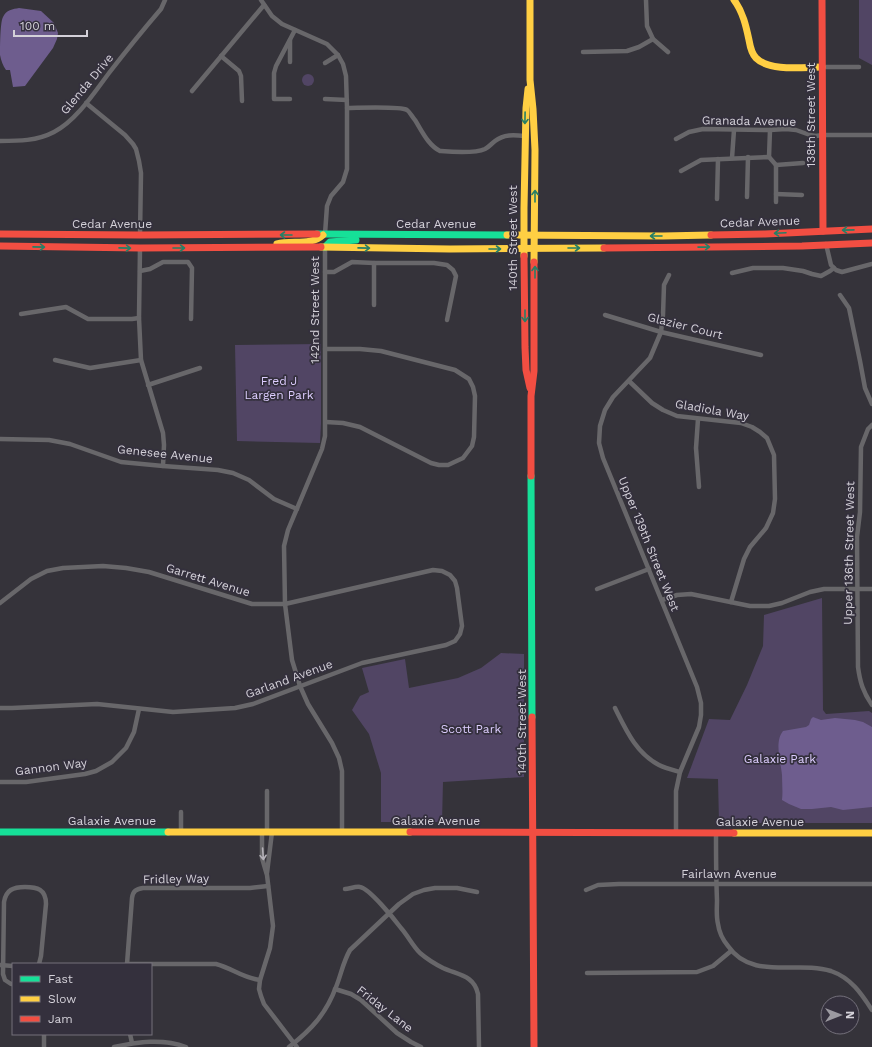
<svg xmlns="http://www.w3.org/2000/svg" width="872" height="1047" font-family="'Work Sans',sans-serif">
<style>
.green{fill:#514564}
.water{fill:#6e5d8e}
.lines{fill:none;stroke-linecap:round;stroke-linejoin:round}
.street{stroke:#68676a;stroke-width:4.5}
.fast{stroke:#16e098;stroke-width:7}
.slow{stroke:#ffcf43;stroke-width:7}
.jam{stroke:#f24e42;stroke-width:7}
.oneway{stroke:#267f66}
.oneway2{stroke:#b4b1b8}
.labels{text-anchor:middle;stroke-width:3.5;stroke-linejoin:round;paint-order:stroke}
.street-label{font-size:12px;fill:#d4d1d9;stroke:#34303d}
.park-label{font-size:12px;fill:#ddcdfe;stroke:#34303d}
</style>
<rect width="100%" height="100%" fill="#35333a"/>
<g class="green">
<polygon points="859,0 872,0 872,65 859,58"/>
<circle cx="308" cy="80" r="6"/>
<polygon points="321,344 321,424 320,443 237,441 235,345"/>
<polygon points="822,598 823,710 826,714 869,711 872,713 872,823 719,823 718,779 687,778 709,719 730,720 747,685 763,646 764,615"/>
<polygon points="501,653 524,654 524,777 443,782 442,822 381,822 381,773 369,734 352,710 360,696 369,692 362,668 405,659 409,688 458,678 481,668"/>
</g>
<g class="water">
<path d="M19,8L41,11L54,23L58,33L57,39L53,48L25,86L13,87L10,70H6C3,66 1,60 0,55C0,49 0,22 3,17C6,10 13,9 19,8Z"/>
<path d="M813,717L821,720L835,718L855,720L863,722L872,727V807L843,810L831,807L812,809H801L789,804L782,800C783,792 782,783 782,775C781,763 774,742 783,731L806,727L809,725L811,719Z"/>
</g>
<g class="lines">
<g class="street">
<polyline points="261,0 272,16 282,24 327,44 338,55 343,64 346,76 347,108 347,169 343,182 331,196 327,206 325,234"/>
<polyline points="646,0 647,26 653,39 668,52"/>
<polyline points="583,52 627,51 639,47 653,39"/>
<polyline points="221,56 239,71 241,76 242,101"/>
<polyline points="290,62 290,40"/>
<polyline points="325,63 338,55"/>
<polyline points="822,67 859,67"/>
<polyline points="192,91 264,5"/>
<polyline points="290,99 274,99 274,73 276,66 295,30"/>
<polyline points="325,99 347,100"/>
<polyline points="86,103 125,135 133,144 136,149 139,161 141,173 140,235"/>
<path d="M347,108C358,108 400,106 407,110C410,112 412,117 415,120C422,131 428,145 440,151C452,152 474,154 485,149C489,147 491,144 495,141C504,134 514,135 525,136"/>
<polyline points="676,139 689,132 703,129 770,130 786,129 796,130 810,135 816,136 822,135 872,135"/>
<path d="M0,141C18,141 37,141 54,132C76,121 94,93 109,73C126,51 143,30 161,9L165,0"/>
<polyline points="769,157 770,130"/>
<polyline points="732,158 734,130"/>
<polyline points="776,165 776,202"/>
<polyline points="681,171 701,160 769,157 776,165 803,163"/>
<polyline points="776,194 802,195"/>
<polyline points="747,197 748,157"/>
<polyline points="717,199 718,159"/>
<polyline points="826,244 831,265 836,270 842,272 872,264"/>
<polyline points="325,247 325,436 322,449 288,530 284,546 285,604 292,660 300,686 308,704 332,743 339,758 342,771 342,832"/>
<polyline points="140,248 139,318 141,360 163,433 164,445 163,466"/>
<polyline points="374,263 374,305"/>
<polyline points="140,271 150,269 163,262 188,262 192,268 191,319"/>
<polyline points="325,272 334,272 352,262 374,263 434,263 447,265 453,270 456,276 447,320"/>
<polyline points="732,273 753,268 783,268 803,271 812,274 821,276 830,271 834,268"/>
<polyline points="669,275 664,285 663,315 661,332 650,358 613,397 605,410 600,426 599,443 603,458 697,687 701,703 701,715 699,727 680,772 676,791 676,833"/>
<polyline points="840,295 849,308 860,361 865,388 872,404"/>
<polyline points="21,314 66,307 88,319 132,319 139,318"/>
<polyline points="605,315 661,332 761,355"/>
<polyline points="325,349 360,349 381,351 455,370 469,379 473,387 475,396 474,437 472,446 463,458 448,465 439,465 431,463 360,427 343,423 326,422"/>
<polyline points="55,360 90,368 141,360"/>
<polyline points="629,381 652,403 663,410 677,416 741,423 752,427 760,432 767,438 774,455 775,499 773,513 766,528 750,547 744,559 731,602"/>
<polyline points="148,385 200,368"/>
<polyline points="698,419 696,448 699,487"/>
<path d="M872,425L868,429L861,447L860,512L857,537L858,667C860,682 863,692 872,705"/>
<polyline points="0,439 49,440 70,444 121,462 163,466 218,470 233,473 249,480 274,499 297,509"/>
<polyline points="597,589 649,569"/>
<polyline points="662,600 677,595 691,594 750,606 769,606 782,603 810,592 824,589 872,589"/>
<polyline points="0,603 31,579 47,571 63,568 103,566 126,568 149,572 252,604 285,604 433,570 442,571 450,575 455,581 457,588 462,626 460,634 455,641 446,645 362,663 253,704 235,708 173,712 97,704 12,708 0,708"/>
<path d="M615,708C626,730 636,753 659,765C665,768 673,770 680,772"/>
<polyline points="0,782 26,782 85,774 96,771 112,762 126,748 134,732 139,709"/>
<polyline points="181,812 181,832"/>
<polyline points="262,832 262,858 267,875 273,926 270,948 260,980 259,989 261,996 264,1004 297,1047"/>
<polyline points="267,832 267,791"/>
<path d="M716,833C716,855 716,877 717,900C717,908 716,916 718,924C719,932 723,940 728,946C752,981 797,960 831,971C851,978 861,993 872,1010"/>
<polyline points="267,873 272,832"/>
<path d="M345,889C349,889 356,886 360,887C369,888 395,920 401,928C408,936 413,946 420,953C427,959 435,964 443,968C458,975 474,975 478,994L479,1047"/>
<polyline points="586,890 598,885 619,884 872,884"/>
<path d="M127,964L132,898C133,891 136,889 143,888H250L268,886"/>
<path d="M127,964H216C232,968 242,978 260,980"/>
<polyline points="0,965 13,966"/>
<polyline points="587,973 697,972 713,966 731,951"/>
<path d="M13,984H11L5,980L3,974L4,902C6,890 13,887 25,887C37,887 46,889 46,904L41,956L39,964"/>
<polyline points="335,989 351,994 361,1000 397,1033 411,1042 421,1047"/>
<polyline points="130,1034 132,1043"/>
<polyline points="44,1047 44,1034"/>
<path d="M114,1047C138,1042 162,1038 186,1047"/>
<path d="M289,1047C311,1030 326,1014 336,987C341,975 343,962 350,950L399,904L413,894L424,890L435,888H457L477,892"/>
</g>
<g class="fast">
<polyline points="317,234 507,235"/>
<polyline points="325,247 330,242 356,240"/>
<polyline points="531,476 532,717"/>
<polyline points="0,832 168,832"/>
</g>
<g class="slow">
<polyline points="530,0 530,80 533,109 535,150 534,262"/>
<path d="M734,0C743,12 746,26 749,40C750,46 751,53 756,58C770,72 804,67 822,67"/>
<polyline points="507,235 663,236 711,235"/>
<path d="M277,244C292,240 311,246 323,235"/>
<polyline points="321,247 450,249 604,248"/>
<polyline points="524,256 524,208 526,108 528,89"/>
<polyline points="168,832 410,832"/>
<polyline points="734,833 872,833"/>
</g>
<g class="jam">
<polyline points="822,0 823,231"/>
<polyline points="0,234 140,235 317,234"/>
<polyline points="711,235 765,234 872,229"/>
<polyline points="0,246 140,248 321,247"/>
<polyline points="604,248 802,246 872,243"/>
<polyline points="524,256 525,347 526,370 530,388"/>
<polyline points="531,476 531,396 534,371 534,262"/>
<polyline points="532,717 534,1047"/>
<polyline points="410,832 734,833"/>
</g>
</g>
<defs><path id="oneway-shaft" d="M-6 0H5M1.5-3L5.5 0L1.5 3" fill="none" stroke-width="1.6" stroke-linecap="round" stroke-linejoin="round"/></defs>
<g class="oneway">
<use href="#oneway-shaft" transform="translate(525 118) rotate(91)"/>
<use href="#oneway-shaft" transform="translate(535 196) rotate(-90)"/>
<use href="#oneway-shaft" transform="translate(848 230) rotate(179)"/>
<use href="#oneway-shaft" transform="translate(780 233) rotate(177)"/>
<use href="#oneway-shaft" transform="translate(286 235) rotate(180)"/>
<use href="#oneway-shaft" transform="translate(656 236) rotate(-180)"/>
<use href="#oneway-shaft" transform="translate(39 247) rotate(1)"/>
<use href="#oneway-shaft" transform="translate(704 247) rotate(-1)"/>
<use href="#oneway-shaft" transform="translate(125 248) rotate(1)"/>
<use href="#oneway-shaft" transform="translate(179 248)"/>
<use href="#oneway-shaft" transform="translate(364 248) rotate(1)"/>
<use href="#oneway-shaft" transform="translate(574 248)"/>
<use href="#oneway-shaft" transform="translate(495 249)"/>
<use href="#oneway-shaft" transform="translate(535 272) rotate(-90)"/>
<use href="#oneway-shaft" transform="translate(525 316) rotate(90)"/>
</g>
<use class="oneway2" href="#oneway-shaft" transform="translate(263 854) rotate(86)"/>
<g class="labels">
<g class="street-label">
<text transform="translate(87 84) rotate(-50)" y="4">Glenda Drive</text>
<text transform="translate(811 115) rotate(-90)" y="4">138th Street West</text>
<text transform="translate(749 121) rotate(1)" y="4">Granada Avenue</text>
<text transform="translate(760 222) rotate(-2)" y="4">Cedar Avenue</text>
<text x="112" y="228">Cedar Avenue</text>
<text x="436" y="228">Cedar Avenue</text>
<text transform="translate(513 238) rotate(-90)" y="4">140th Street West</text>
<text transform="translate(315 310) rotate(-90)" y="4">142nd Street West</text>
<text transform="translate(685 326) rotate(14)" y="4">Glazier Court</text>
<text transform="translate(712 410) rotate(10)" y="4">Gladiola Way</text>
<text transform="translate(165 454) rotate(6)" y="4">Genesee Avenue</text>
<text transform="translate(649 544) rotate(68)" y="4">Upper 139th Street West</text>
<text transform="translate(849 553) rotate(-89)" y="4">Upper 136th Street West</text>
<text transform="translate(208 580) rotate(17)" y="4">Garrett Avenue</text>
<text transform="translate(289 679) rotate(-20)" y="4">Garland Avenue</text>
<text transform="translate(522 722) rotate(-90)" y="4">140th Street West</text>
<text transform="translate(51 767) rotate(-7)" y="4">Gannon Way</text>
<text x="112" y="825">Galaxie Avenue</text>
<text x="436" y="825">Galaxie Avenue</text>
<text x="760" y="826">Galaxie Avenue</text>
<text x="729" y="878">Fairlawn Avenue</text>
<text transform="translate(176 879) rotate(-1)" y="4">Fridley Way</text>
<text transform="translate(385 1009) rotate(38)" y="4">Friday Lane</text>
</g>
<g class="park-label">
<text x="279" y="385">Fred J<tspan x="279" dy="14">Largen Park</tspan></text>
<text x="471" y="733">Scott Park</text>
<text x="780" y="763">Galaxie Park</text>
</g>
</g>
<rect x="12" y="963" width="140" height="72" fill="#34303d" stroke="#74707b"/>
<rect x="20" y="976" width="20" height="6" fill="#16e098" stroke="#74707b"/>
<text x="48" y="983" font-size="12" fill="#d4d1d9">Fast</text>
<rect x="20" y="996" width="20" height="6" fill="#ffcf43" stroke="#74707b"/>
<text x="48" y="1003" font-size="12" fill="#d4d1d9">Slow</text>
<rect x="20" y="1016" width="20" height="6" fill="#f24e42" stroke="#74707b"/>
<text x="48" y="1023" font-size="12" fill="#d4d1d9">Jam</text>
<g transform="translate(840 1015) rotate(90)"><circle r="19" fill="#34303d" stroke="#74707b"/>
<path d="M0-3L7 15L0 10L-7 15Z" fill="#9c9aa1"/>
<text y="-6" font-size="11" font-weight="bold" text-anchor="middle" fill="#d4d1d9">N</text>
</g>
<path d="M14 30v6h73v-6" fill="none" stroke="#d4d1d9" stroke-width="2"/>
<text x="20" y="30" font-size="12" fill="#d4d1d9" stroke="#34303d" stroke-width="3" paint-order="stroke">100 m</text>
</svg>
